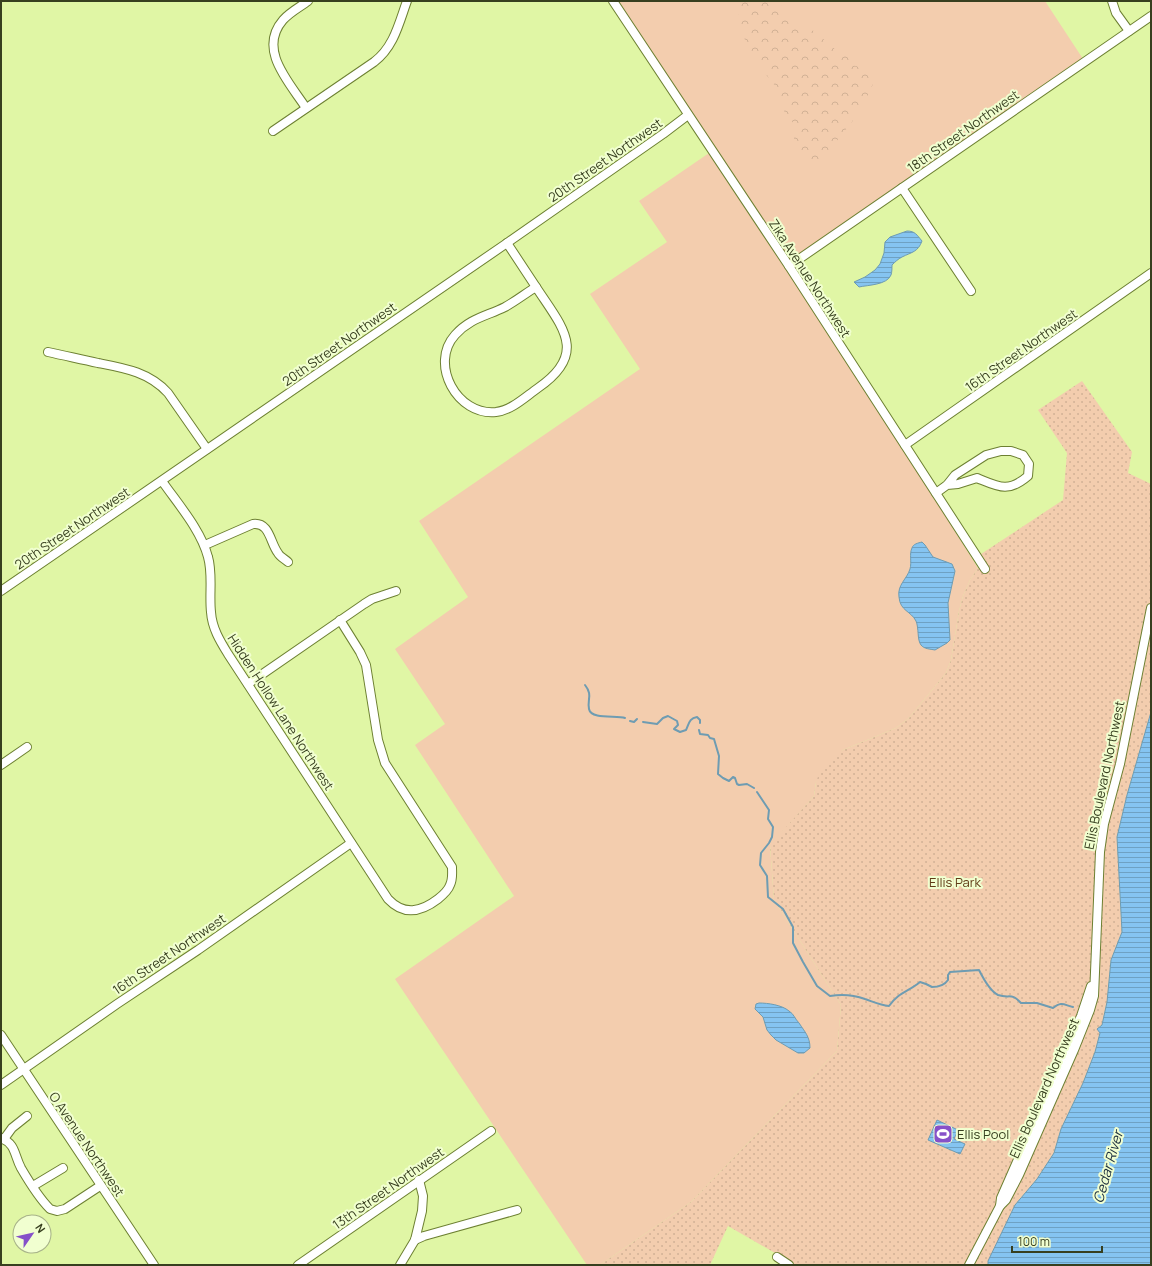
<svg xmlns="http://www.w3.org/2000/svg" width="1152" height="1266" font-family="Manrope,sans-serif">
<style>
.grass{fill:#f3cdae}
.forest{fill:url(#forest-crowns)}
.park{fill:url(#park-dots)}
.water{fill:url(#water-rules);stroke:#6e9cb2}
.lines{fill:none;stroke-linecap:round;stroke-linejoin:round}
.stream{stroke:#6e9cb2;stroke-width:2}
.minor-casing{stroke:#6d8032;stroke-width:10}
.minor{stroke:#fff;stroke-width:8}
.labels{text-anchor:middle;stroke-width:4;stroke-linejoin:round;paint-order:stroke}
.street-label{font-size:13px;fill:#373f1f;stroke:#f1ffd0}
.park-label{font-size:13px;fill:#613b17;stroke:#f1ffd0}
.poi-label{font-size:13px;fill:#373f1f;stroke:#f1ffd0;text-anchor:start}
.water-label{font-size:14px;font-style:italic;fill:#1c2f3e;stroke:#f1ffd0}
</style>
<defs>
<pattern id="forest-crowns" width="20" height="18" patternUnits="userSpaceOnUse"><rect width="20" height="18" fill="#f3cdae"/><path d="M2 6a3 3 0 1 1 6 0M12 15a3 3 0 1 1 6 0" fill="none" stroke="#d1b195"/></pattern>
<pattern id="park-dots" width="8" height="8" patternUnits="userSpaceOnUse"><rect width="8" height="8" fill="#f3cdae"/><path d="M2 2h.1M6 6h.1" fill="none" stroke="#d1b195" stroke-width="1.8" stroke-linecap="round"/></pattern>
<pattern id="water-rules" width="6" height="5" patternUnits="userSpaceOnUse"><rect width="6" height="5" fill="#85c4f1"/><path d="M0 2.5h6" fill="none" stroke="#6ea1c3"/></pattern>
</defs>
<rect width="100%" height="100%" fill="#e0f6a5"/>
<polygon class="grass" points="613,1 1045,1 1085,62 789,266 978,568 970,580 963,596 959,611 951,660 946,673 909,718 896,728 843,750 816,782 814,796 770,846 774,900 841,1005 837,1051 691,1202 600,1265 587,1265 395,979 514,896 415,745 445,724 395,649 468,597 419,521 640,369 590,294 667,242 639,201 712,151"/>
<polygon class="forest" points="734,1 775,1 788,11 792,24 814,31 837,51 848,56 853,65 862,68 875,78 870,92 859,108 852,122 835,143 814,165 805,163 794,139 794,124 780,106 780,92 764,72 741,33 740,18"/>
<polygon class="park" points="1082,381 1132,452 1128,473 1151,484 1151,712 1127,795 1117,837 1122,933 1111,960 1107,1002 1102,1025 1099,1027 1100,1033 1095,1052 1083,1083 1061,1129 1054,1153 1037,1179 1015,1205 992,1255 988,1261 988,1265 796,1265 728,1226 710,1265 600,1265 691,1202 837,1051 841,1005 774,900 770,845 814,796 816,782 820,771 831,759 843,750 896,728 909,718 946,673 951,660 959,611 963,596 970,580 978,568 981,554 1063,500 1067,453 1038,410"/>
<g class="water">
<path d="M907,231C915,231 917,235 922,241C918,252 912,252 902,257C898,259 895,262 892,265C892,268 892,272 891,275C887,285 868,285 859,287L854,282L865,277L875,270L880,264L884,253L885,242L890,237Z"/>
<path d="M922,542L925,545L933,557L952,564L955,571L948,603L950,640L947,643L935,650C930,649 924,649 921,645C917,640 919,628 916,621C911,611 900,611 899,597C897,585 907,579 910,569C912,562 909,554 912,548C913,544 918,543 922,542Z"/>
<polygon points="1151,712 1151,1265 988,1265 988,1261 1015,1205 1037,1179 1054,1153 1061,1129 1083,1083 1095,1052 1100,1033 1097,1029 1102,1025 1107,1002 1111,960 1122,932 1117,837 1127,795"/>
<path d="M759,1003C768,1003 782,1005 789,1011C794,1014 795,1019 799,1023C805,1032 810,1037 810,1048L804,1053H798L776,1040L771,1035L767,1030L763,1017L755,1009L756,1004Z"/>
<polygon points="937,1120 958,1130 954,1139 965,1144 960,1154 928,1140"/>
</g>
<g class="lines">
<g class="stream">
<path d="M585,685C593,695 587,699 589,709C591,720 617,715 625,718"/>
<polyline points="630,721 634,722 637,719"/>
<path d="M643,722L657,724L663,718L668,716L677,721L678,725L674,729L680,732L686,730C689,724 689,718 697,717L700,720V723"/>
<polyline points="699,730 700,734 708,735 710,738 714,739 719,756 718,774 723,778 729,781 733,777 735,778 737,784 739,785 747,784 754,788"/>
<path d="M757,792L769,810L768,819L773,827L772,837L769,843L761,853L760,865L767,876L768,897L783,909L793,927V943L803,962L817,986L830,996C841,994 854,995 865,999C874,1002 880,1005 889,1006C899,992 908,992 920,982L926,984L932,987C938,987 944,986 948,980V975L950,972L979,970C983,978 990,991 998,995C1010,999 1011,992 1021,1003H1037L1053,1008C1062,1001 1064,1005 1073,1007"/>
</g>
<defs>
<g id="minor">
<polyline points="613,1 789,266 985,569"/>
<polyline points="1112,1 1116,13 1129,31"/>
<path d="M306,108C290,83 257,50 283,20C290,12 300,7 308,1"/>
<path d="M273,131L374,62C394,47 399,23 407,1"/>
<polyline points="902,188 971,291"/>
<polyline points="507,243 536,287"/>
<polyline points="789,266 1151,16"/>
<path d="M536,287C562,327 589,353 538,388C525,397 512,410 496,412C457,416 429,364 455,335C470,318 487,316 505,307C516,301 526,293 536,287Z"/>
<path d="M48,352C65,356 81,359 98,363C124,368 149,372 168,393L207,449"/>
<polyline points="905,445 1151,273"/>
<path d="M162,481C178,504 201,530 208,557C213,574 209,594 211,612C212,628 220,641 228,654L388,899C404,916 421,912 438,899C443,895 448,891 450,885C453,879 452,873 452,867L385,763L378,740L366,665L360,652L340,620"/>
<path d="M936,493L947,485L955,475L986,455L1001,451H1011L1023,455L1029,464L1028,476C1008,493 999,487 977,478L958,484L947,485"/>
<path d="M205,545L253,524C270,522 270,543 278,553C280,557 285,559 288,562"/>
<polyline points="1,591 507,243 663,134 688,115"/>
<polyline points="248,684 364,604 372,599 396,591"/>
<polyline points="1,765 27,747"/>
<polyline points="1,1035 154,1265"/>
<polyline points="1,1085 117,1004 198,950 351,843"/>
<path d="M1,1138C16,1144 14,1155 21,1168C28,1180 40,1199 50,1209L57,1211L65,1209L100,1186"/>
<polyline points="4,1139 12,1128 27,1116"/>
<polyline points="33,1186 63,1168"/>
<polyline points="1000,1206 1006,1200 1019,1175 1074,1050 1090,1010 1094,996 1100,852 1104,824 1120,764 1151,608"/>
<polyline points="415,1240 424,1236 517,1210"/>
<polyline points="777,1257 789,1265"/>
<polyline points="298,1265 491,1131"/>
<polyline points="400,1265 415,1240 422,1211 423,1196 419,1180"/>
<polyline points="969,1265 1000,1206 1001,1198 1081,1016 1091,986"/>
</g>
</defs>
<use href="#minor" class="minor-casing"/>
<use href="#minor" class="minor"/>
</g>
<defs>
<symbol id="stadium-square" viewBox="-11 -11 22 22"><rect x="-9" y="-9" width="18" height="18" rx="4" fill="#8651c9" stroke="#f1ffd0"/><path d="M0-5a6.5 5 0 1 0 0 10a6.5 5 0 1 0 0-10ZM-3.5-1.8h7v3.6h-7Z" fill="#fff"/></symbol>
</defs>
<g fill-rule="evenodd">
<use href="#stadium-square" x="932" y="1123" width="22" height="22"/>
</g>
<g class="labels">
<g class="street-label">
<text transform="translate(963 131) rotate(-35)" y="5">18th Street Northwest</text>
<text transform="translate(605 160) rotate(-35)" y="5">20th Street Northwest</text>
<text transform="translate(810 278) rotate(57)" y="5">Zika Avenue Northwest</text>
<text transform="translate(339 344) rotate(-35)" y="5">20th Street Northwest</text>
<text transform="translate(1021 350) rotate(-35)" y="5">16th Street Northwest</text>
<text transform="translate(72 528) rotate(-34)" y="5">20th Street Northwest</text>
<text transform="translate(281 712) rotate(57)" y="5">Hidden Hollow Lane Northwest</text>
<text transform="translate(1104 775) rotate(-78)" y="5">Ellis Boulevard Northwest</text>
<text transform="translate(169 954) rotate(-34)" y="5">16th Street Northwest</text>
<text transform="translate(1044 1088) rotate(-66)" y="5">Ellis Boulevard Northwest</text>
<text transform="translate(87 1144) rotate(56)" y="5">O Avenue Northwest</text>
<text transform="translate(388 1188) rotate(-35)" y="5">13th Street Northwest</text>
</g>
<g class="park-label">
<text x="955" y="887">Ellis Park</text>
</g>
<g class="poi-label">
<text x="957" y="1139">Ellis Pool</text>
</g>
<g class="water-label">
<text transform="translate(1108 1167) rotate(-74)" y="5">Cedar River</text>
</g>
</g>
<rect width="1152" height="1266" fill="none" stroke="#373f1f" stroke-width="4"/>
<g transform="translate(32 1234) rotate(56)"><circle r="19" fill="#f1ffd0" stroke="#a7b289"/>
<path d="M0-3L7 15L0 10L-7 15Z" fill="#8651c9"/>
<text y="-6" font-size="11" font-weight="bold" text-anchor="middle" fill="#373f1f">N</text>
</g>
<path d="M1012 1246v6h90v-6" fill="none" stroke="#373f1f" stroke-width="2"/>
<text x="1018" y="1246" font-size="12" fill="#373f1f" stroke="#f1ffd0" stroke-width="3" paint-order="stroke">100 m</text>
</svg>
